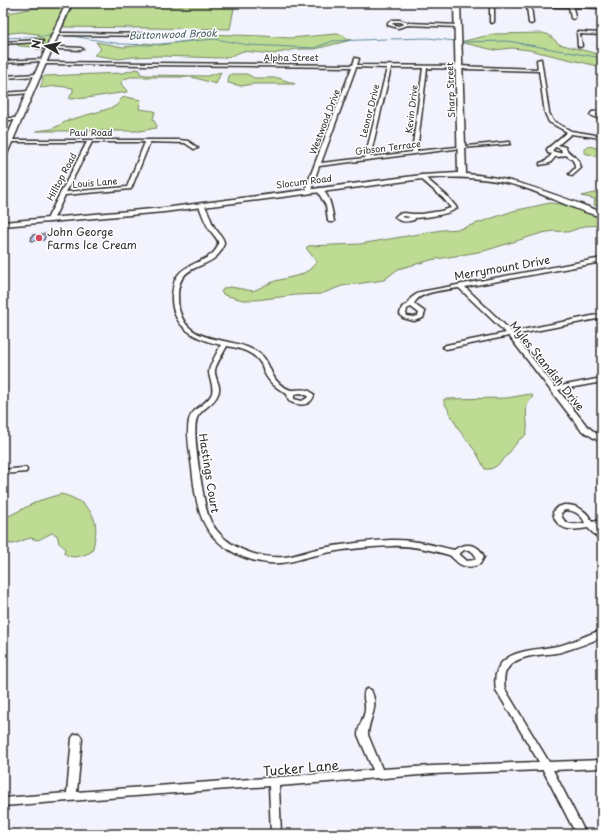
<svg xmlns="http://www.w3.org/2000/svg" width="605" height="837" font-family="'Playpen Sans',sans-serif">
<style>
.green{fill:#bddb93;stroke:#74835f}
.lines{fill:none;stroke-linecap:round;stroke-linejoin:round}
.stream{stroke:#5f8a99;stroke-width:1}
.building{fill:#bcc4f5;stroke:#2b2b2b}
.street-casing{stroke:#2b2b2b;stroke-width:3}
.secondary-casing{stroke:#2b2b2b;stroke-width:3}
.street{fill:#fff;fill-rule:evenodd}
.secondary{fill:#fff;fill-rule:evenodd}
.poi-dot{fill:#d1495b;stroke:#fff;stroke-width:1.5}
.labels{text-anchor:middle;stroke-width:3;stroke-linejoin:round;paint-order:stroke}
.far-street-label{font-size:9px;fill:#2b2b2b;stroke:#fff}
.far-water-label{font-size:10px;font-style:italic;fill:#455a62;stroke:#fff}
.poi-label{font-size:11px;fill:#2b2b2b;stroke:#fff;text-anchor:start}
.street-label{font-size:11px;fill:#2b2b2b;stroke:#fff}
.near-street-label{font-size:13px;fill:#2b2b2b;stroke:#fff}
</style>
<rect width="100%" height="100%" fill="#f2f3fd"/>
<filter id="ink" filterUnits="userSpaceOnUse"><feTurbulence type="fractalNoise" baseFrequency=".025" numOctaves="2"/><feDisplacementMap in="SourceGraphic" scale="8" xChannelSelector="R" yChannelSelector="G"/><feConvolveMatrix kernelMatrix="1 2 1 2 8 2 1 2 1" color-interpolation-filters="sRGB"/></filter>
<g filter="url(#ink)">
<g class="green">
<polygon points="74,3 235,3 230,29 63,27"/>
<polygon points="35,8 64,8 54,31 50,34 50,41 46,48 20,46 13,43 18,41 36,39 39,34 20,32 3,34 3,14"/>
<polygon points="543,33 549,35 559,44 602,55 602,67 529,50 512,48 494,50 460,42 494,34"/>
<polygon points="203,34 263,36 290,38 336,34 343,35 346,39 351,40 315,49 297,49 273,54 243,51 231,56 222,58 160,56 133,57 119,59 94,55 101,49 96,42 123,47 136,46 145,43 160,45 195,40"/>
<polygon points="136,69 140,70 140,74 146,75 207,76 221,72 216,84 192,77 130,77 124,79 121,83 122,85 127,91 127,92 86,98 69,99 73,91 73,88 57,86 40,88 43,80 42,78 45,76 123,73"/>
<polygon points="231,74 247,74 254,78 279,78 295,84 253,84 241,86 228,83 229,76"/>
<polygon points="126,97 141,100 139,109 154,111 155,112 153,119 157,126 156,128 140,131 36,131 52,129 69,120 108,109 116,106 122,98"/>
<polygon points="590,146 602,150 602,158 584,153 584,149"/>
<polygon points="602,191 602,208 594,205 595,199 581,196"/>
<polygon points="550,203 561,204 602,218 602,225 585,226 568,232 554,231 542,233 484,251 431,260 398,269 384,280 342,286 321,294 296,295 256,300 243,300 224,295 221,292 224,288 231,287 253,291 275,281 300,275 309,270 317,262 306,248 308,246 360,244 442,230 460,229 513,211"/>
<path d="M530,394L533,396C531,400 528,402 527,406C525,416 529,426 526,434C525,437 521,438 519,440C511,449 498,472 485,469L476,452L459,430L444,402V399L507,398Z"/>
<path d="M61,494C82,499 100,513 95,537C94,542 94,548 91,552C83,556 71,560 64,553L65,548L59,543L57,535L52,533L38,540L30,538L13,544L3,543V519L38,501Z"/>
</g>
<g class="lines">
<g class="stream">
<polyline points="59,36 72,36 121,44 149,45 215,39 248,45 314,48 333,41 387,39"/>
<polyline points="3,38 51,36"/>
<polyline points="391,39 428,38 455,41"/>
<polyline points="463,42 507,41 602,58"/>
</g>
</g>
<polygon class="building" points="46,234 44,240 31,241 32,235"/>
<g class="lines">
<defs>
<g id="street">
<polygon points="481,3 531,3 568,5 568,3 572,3 572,5 602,6 602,8 573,7 575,18 573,19 571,18 569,7 531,6 533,23 531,24 529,23 527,6 494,5 494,22 492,23 490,22 490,4"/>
<path d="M392,20H400L409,23L458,25L460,26L458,27L408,25L398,28L388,25V23ZM394,22H400L404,24L398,26L392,24Z"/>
<polygon points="577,32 602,33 602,35 580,34 582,46 580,47 578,46"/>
<polygon points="56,33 171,34 173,35 171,36 55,35 54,34"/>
<polygon points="41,40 43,41 41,46 81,48 83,49 81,50 38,48 36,47 38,42 3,44 3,42"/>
<path d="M355,58L359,59L357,65L456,66L538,69L537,60L541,59L549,113L553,121L571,131L602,136V138L571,134L558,145L565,147C570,157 579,155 581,168L572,176L569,174L575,168C575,160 571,158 565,155L559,157L556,156L550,163L540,165V163L546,161L552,154L548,153L547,150V149L567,132L549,122L545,113L539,71L427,68L417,151L508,142H510V144L462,148L319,166L312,187L313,191L310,193L307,191L306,187L352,67L43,64L41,63L43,62L353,65ZM356,67L387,68L365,158L321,163ZM391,68H423L412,152L370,157ZM555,147L561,149L562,152L559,153L552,151Z"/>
<polygon points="47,59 47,60 45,61 3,63 3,61"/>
<polygon points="37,74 39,74 39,76 3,78 3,76"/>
<polygon points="30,91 32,92 32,93 3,95 3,93"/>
<polygon points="602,111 602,113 595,115 602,117 602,120 590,115 592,112"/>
<polygon points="3,118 18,118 20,119 18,120 3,120"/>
<path d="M7,140H179L188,141L198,148L194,149L185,143L150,142L131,189L65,195L53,220L50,222L47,220L49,215L87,142H9L7,141ZM92,142H145L127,187L66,192Z"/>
<path d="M422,175L447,196L457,208C448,215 427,217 415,218L414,220C407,222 400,223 395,217L398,214L404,213L413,214H422L441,211L451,208L443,198L420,178L419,177ZM404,216L410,217L407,218L401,217Z"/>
<path d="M320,188C330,194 332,210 334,221L333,222H329L328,221L326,206L317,190Z"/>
<path d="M202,204C208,207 210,219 213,225C216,231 224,237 224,243C224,245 222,247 222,249C211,271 179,261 178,294C178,299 178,303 179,309C188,345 226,336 251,349C256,351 261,354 264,358C272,369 271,379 284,387C287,388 289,390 292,390C301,390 308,387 314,395C311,407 298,406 289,401L287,394C277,388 269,383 264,372C263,368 262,364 259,361C252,351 238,348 227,346C224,352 216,364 215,370C214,379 222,385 218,394C214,404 204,407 198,416C191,427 200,474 202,487C204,499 206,512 211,522C225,547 256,559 284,557C297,556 309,550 322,548C345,544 368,541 391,540C412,539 433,545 454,550C465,542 479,543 484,557L480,564C471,568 462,568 455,560C452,558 452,556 449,555C430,550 411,545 392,546C367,547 341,549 317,555C301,558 286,565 269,563C243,561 214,546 203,521C196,505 194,486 192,468C190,453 186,435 189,420C192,408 208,404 212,393C214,385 209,379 209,372C209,366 218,351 221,345C195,339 171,327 172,296C173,289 173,281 178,275C187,262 215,261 218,244C219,240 215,237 213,234C206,226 203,216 199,206ZM301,393L308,396L307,398L302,401L294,399V394ZM464,550C470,549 474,552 476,557L474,560L467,561L459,554Z"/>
<path d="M602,258V262L465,287L512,332L602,314V318L514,335L555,387L602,378V382L558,390L587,426L602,438V443L581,430L509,336L446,349L444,348L443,347L446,345L506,333L459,288C446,290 419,291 414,304L425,312L423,318L414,321L403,318L400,314L402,307L408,304L411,298L420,292ZM411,307L419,313L418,316L414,317L407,316L406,314L407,309Z"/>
<polygon points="23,468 26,468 27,470 26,472 3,474 3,470"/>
<path d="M564,505C576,504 588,511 592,522L602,520V526L596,527L602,533V540L598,538L588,528C572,531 556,531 553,512L558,507ZM565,510C574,510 582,515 585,523C574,525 563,526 561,513Z"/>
<path d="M602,630V637C589,643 575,648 561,652C544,656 519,653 508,668C503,674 504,683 505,689L549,762L602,760V768L553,770L586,834H576L543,770L432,774L384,778L380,779L377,778L279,786L281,834H271L269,786L3,806V798L67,793L72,738L74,735L77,734L80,735L82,738L77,792L373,770L358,735C358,726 364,719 365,710C366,703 362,697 365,690L368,689L371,690C380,709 368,718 368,735L382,769L432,766L539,762L496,690C489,647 533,652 562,645C576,641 588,634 602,630Z"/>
</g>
<g id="secondary">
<polygon points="66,3 72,3 7,154 3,156 3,146"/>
<path d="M454,3H460L466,174C514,177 557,196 602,212V217C574,210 549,196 522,187C489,177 455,176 422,179L164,212L3,226V222L164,208L422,175L458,173Z"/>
</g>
</defs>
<use href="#street" class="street-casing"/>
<use href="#secondary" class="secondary-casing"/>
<use href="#street" class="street"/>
<use href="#secondary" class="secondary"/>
</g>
</g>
<circle class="poi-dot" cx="39" cy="238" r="4"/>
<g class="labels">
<g class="far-street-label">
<text x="291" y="61">Alpha Street</text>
<text transform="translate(451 90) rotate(-92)" y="3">Sharp Street</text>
<text transform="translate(412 109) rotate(-83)" y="3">Kevin Drive</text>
<text transform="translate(370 111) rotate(-76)" y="3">Leonor Drive</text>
<text transform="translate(325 122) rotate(-69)" y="3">Westwood Drive</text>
<text x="91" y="136">Paul Road</text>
<text transform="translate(388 148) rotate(-7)" y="3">Gibson Terrace</text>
<text transform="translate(62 177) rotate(-62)" y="3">Hilltop Road</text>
<text transform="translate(304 182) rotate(-7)" y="3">Slocum Road</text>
<text transform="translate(95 183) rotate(-5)" y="3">Louis Lane</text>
</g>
<g class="far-water-label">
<text transform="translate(173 34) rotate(-2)" y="4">Buttonwood Brook</text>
</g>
<g class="poi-label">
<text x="47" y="236">John George<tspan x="47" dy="13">Farms Ice Cream</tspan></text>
</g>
<g class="street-label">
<text transform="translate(502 268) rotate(-10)" y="4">Merrymount Drive</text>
<text transform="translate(547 366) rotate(51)" y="4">Myles Standish Drive</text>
<text transform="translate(209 473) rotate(81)" y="4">Hastings Court</text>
</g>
<g class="near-street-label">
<text transform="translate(301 768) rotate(-5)" y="5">Tucker Lane</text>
</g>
</g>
<rect width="605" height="837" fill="none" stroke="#fff" stroke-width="16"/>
<rect x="8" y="8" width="589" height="821" fill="none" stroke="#2b2b2b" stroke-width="1.5" filter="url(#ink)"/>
<g transform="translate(46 46) rotate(279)" stroke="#ffffff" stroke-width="3" paint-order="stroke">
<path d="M0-3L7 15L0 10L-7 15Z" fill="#2b2b2b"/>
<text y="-6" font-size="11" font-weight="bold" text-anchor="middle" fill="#2b2b2b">N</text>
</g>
</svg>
